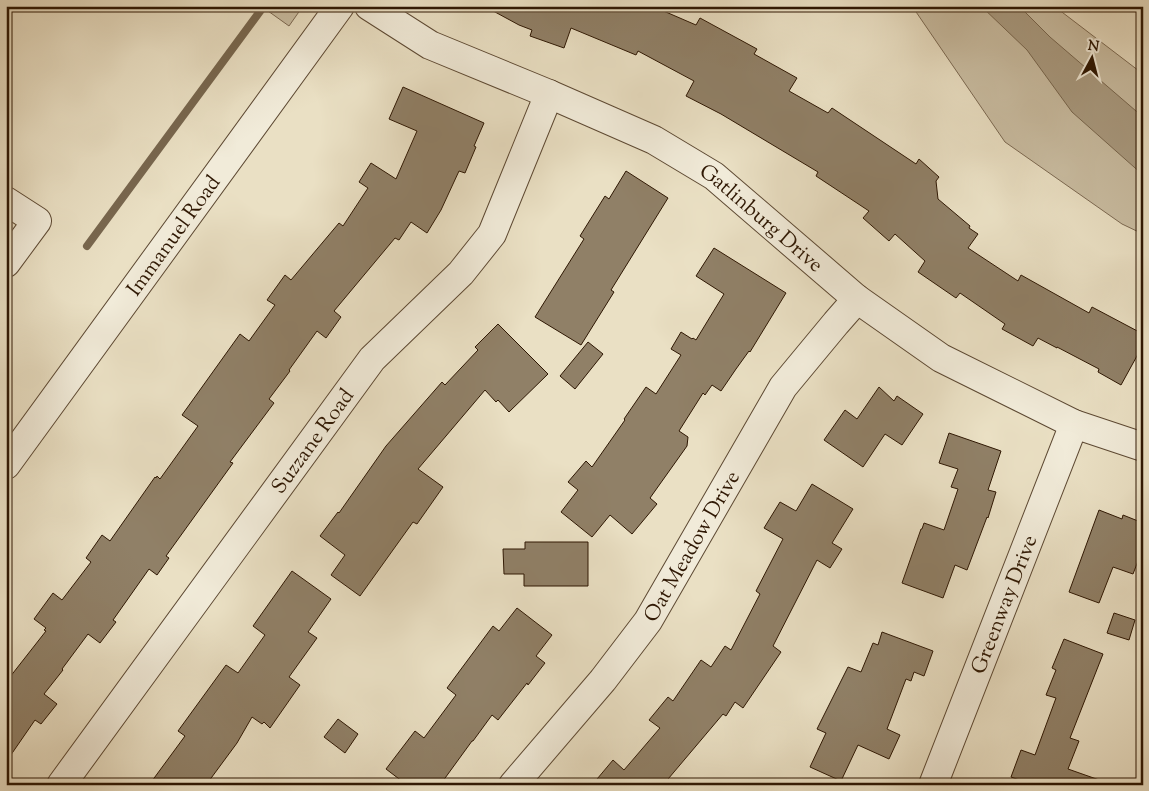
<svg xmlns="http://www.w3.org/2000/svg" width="1149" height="791" font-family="'Sorts Mill Goudy',serif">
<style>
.green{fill:#cabea3;stroke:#7c6a53}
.water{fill:#aa9c82;stroke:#78674f}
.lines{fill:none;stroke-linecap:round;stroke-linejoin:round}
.stream{stroke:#78674f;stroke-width:8}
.building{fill:#908067;stroke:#2e1703}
.minor-casing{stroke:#5d4933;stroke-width:30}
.minor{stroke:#f1ebd9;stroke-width:28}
.labels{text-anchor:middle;stroke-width:4;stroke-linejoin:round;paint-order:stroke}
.street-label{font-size:21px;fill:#2e1703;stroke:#f1ebd9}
</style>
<rect width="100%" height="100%" fill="#eae0c4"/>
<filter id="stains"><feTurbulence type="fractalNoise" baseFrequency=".004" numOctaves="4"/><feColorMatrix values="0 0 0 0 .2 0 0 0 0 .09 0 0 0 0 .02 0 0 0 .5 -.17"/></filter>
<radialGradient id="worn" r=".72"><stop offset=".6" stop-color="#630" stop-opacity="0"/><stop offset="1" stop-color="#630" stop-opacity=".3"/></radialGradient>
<g class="green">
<polygon points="261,6 303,6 289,26"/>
<polygon points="912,6 1054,6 1143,74 1143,234 1122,224 1005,142"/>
</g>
<polygon class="water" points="981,6 1019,6 1050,37 1143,117 1143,175 1072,112 1027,50"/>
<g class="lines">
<polyline class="stream" points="87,246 264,6"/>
</g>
<g class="building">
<polygon points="484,6 652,6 696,25 700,18 757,49 754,54 797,78 789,91 828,113 832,108 916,164 919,159 939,177 936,181 938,199 970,226 969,228 978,234 968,248 1018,281 1021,275 1089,313 1092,307 1143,334 1143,345 1121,385 1098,372 1099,369 1057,347 1057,348 1038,338 1033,346 1002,329 1005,324 960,293 956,298 918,272 925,261 895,234 889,241 863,218 869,211 816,176 818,172 721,114 686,96 694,81 638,51 636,55 571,28 564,48 530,36 532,30 519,25"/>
<polygon points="403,87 484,123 474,146 476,147 465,173 459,171 441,210 427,233 411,222 399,240 395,238 334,311 341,317 326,338 317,331 289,370 290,371 269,399 274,403 230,462 233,463 166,556 169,558 157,575 149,569 113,620 116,622 100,643 88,634 62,669 63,670 44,694 57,704 41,724 35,720 6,762 6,682 46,631 44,630 46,628 34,619 53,593 62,600 91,562 86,558 102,535 110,541 155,477 156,478 157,476 160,479 198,426 182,415 240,334 249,341 275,305 267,300 285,275 291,280 339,223 343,226 368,188 359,182 371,163 396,179 417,131 389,119"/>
<polygon points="626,171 668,198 611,290 614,292 581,345 535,317 584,239 580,236 605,196 609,199"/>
<polygon points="714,248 786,293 750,352 749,351 736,369 721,391 712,385 705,395 703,393 679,431 688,437 687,446 650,498 657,504 632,534 610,515 592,537 561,512 578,490 568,482 586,461 592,467 625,420 624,419 646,387 656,394 681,355 671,349 681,332 692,339 693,338 696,340 724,294 696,276"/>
<polygon points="498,324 548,374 509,412 498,400 496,402 485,390 418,469 443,487 417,524 413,522 360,596 331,575 345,555 320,536 338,512 339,513 386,446 442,382 445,385 478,350 475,347"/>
<polygon points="588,342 603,354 575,389 560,376"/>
<polygon points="879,387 894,401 897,396 923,414 902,445 885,434 863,467 824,440 845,410 857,419"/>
<polygon points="949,433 1001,451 988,490 996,492 988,518 987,517 967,570 955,565 943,598 902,583 921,529 922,529 924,523 944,530 958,489 951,487 958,469 939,463"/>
<polygon points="812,484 853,509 832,543 842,549 830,568 817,560 773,646 781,652 743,708 735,702 726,716 723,714 663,785 592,785 613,760 624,770 660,728 649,720 668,697 673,701 701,660 711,667 725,646 731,650 760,594 756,591 783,539 764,528 780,502 796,511"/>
<polygon points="1099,510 1122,519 1123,515 1143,523 1143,548 1133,574 1113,567 1099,603 1069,592"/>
<polygon points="525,542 588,542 588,586 524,586 524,574 504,574 503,549 525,549"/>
<polygon points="292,571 331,599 308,632 317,638 289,677 300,685 270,728 264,722 262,724 252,717 237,743 206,785 149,785 185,736 178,731 226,665 238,673 265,635 253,626"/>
<polygon points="517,608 552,635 536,656 545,663 528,685 527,683 498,720 492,715 473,741 472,741 440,785 407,785 386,769 415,731 424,738 456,695 447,688 493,626 499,631"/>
<polygon points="1114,613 1135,620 1129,640 1107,633"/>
<polygon points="882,632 933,651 924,676 914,672 911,681 906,679 887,729 900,735 889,759 858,745 841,781 810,767 826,733 817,729 848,667 861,672 873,643 878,645"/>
<polygon points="1064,639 1103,654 1070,738 1079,741 1068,769 1105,782 1105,785 1033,785 1011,777 1021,750 1035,755 1056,698 1046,695 1056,670 1052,668"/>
<polygon points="338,719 358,734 345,753 324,737"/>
</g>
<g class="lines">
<defs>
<g id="minor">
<path id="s1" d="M369,6L430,45L549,94L654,140L714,176L857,299L941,358L1074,424L1143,447"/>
<polyline points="6,201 37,221 6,263"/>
<path id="s2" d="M6,465L340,6"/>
<path id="s3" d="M61,785L372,359L461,273L492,234L549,94"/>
<path id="s4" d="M513,785L603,680L648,621L783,387L836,323L857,299"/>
<path id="s5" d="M933,785L1074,424"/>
</g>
</defs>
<use href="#minor" class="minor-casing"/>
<use href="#minor" class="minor"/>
</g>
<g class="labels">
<g class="street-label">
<text dy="7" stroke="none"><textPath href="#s1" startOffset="449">Gatlinburg Drive</textPath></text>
<text dy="7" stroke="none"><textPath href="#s2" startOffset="284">Immanuel Road</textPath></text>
<text dy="7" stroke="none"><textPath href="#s3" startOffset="426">Suzzane Road</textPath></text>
<text dy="7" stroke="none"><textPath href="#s4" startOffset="299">Oat Meadow Drive</textPath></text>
<text dy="7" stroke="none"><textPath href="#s5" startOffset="194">Greenway Drive</textPath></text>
</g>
</g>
<rect width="1149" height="791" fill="none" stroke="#eae0c4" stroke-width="25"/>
<rect x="8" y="8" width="1134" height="776" fill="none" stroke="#2e1703" stroke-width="2.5"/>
<rect x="12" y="12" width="1124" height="766" fill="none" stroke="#2e1703"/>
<g transform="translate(1092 58) rotate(7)" stroke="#f1ebd9" stroke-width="4" paint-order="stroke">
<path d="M0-4L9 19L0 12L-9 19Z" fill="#2e1703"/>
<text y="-8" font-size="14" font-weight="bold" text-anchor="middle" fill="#2e1703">N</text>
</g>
<rect width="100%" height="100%" filter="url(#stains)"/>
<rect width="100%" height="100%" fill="url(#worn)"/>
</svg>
